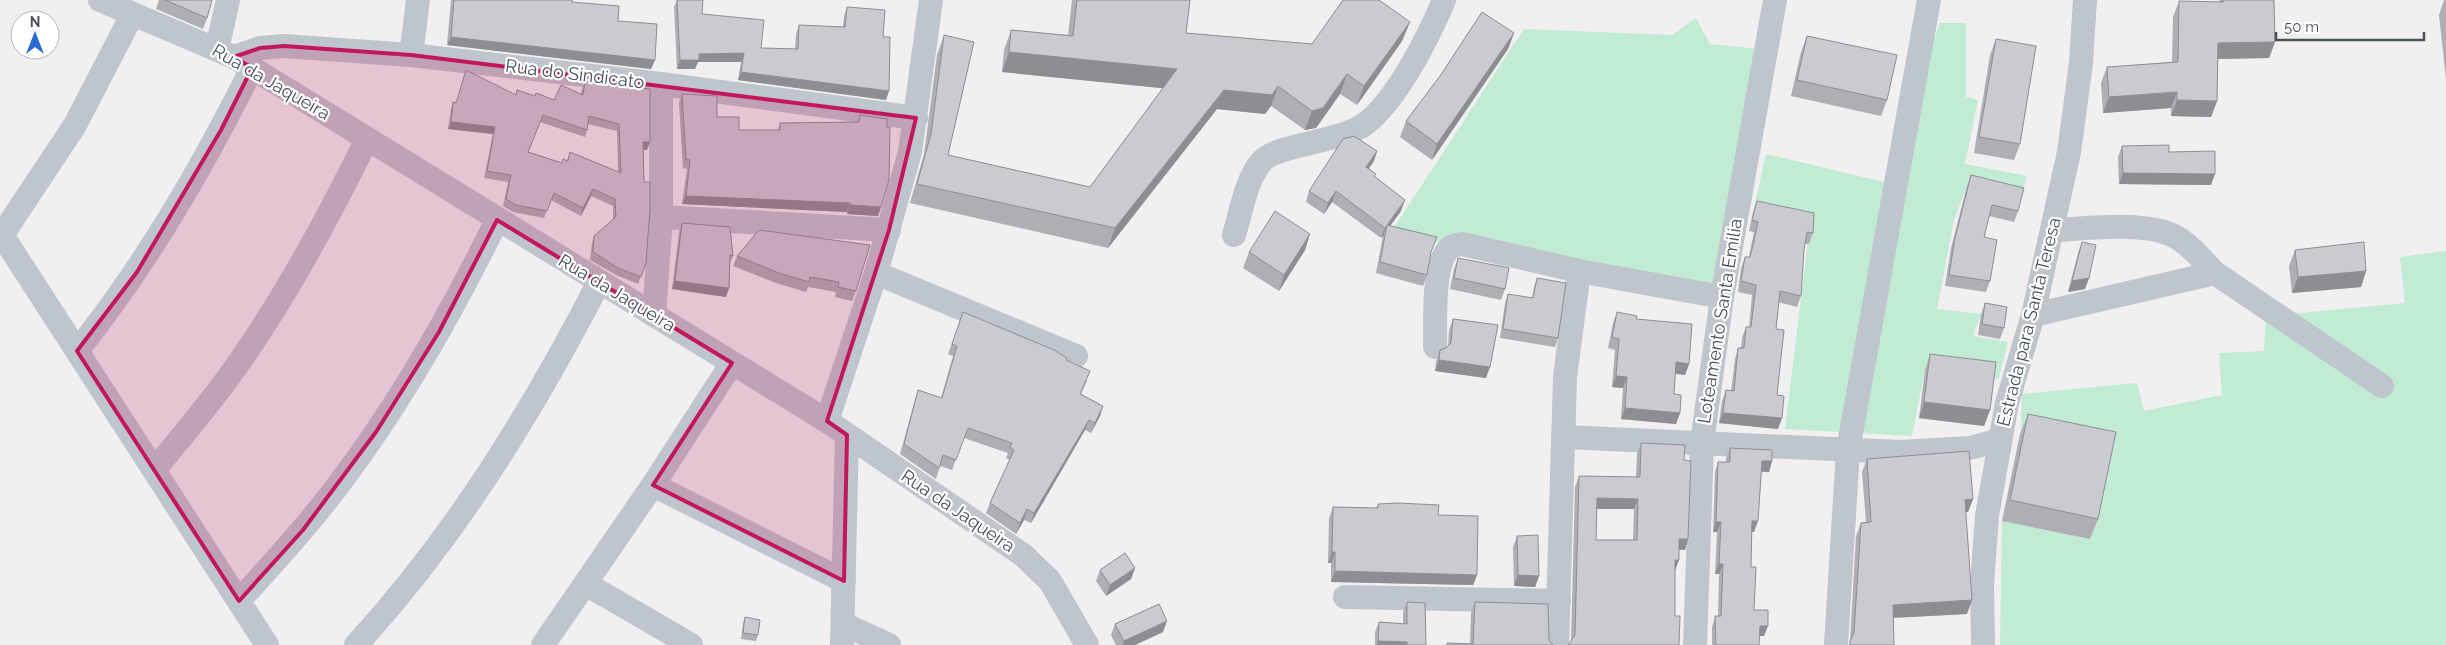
<svg xmlns="http://www.w3.org/2000/svg" width="2446" height="645" font-family="Raleway,sans-serif">
<style>
.green{fill:#c1ebd3}
.lines{fill:none;stroke-linecap:round;stroke-linejoin:round}
.minor{stroke:#bec5cc;stroke-width:24}
.wall{fill:#adafb4;fill-rule:evenodd}
.shaded-wall{fill:#8d8e92}
.building{fill:#c9cbd1;stroke:#8d8e92;fill-rule:evenodd}
.marked{fill:#c2185b;fill-opacity:0.2;stroke:#c2185b;stroke-width:4;stroke-linejoin:round}
.labels{text-anchor:middle;stroke-width:4.5;stroke-linejoin:round;paint-order:stroke}
.street-label{font-size:18px;fill:#48515a;stroke:#fff}
</style>
<rect width="100%" height="100%" fill="#f1efef"/>
<g class="green">
<polygon points="1696,18 1710,44 1760,49 1714,291 1446,245 1393,229 1524,29 1672,35"/>
<polygon points="1940,23 1966,23 1966,97 1978,100 1965,164 2027,176 2020,199 1967,186 1954,220 1937,309 1981,314 1973,336 2008,342 1999,379 1925,370 1912,436 1785,429 1810,224 1753,212 1766,154 1884,182 1909,55 1928,56"/>
<polygon points="2446,251 2446,645 2000,645 2002,521 2090,539 2108,452 2021,433 2022,394 2137,383 2144,411 2222,395 2219,353 2264,351 2266,316 2405,303 2400,257"/>
</g>
<g class="lines">
<g class="minor">
<polyline points="100,0 234,57 827,421 1023,555 1050,581 1087,645"/>
<polyline points="217,49 228,0"/>
<polyline points="411,55 418,0"/>
<polyline points="234,57 260,48 284,46 411,55 661,84 916,118"/>
<polyline points="661,217 889,230"/>
<path d="M2052,230C2085,229 2143,221 2172,235C2188,242 2202,260 2215,273"/>
<polyline points="0,232 267,645"/>
<polyline points="2,235 75,125 132,15"/>
<path d="M1234,235C1241,212 1246,179 1262,161C1277,144 1339,143 1365,124C1397,100 1429,36 1444,0"/>
<polyline points="876,273 1076,356"/>
<polyline points="654,315 661,217 661,84"/>
<polyline points="2033,315 2215,273 2382,386"/>
<path d="M1435,347C1436,324 1431,262 1451,247C1453,245 1458,245 1462,244L1579,271L1722,297"/>
<path d="M77,351C147,263 202,168 252,68"/>
<polyline points="827,421 876,273 910,152 931,0"/>
<polyline points="1564,437 1900,452 1970,448 2000,440"/>
<path d="M154,470C176,444 198,417 219,390C277,313 324,226 367,139"/>
<polyline points="653,485 844,581"/>
<polyline points="586,584 691,645"/>
<polyline points="1345,597 1559,601"/>
<path d="M239,601C274,562 311,522 342,480C403,399 453,310 497,220"/>
<polyline points="843,624 889,645"/>
<path d="M356,645C455,537 532,412 599,282"/>
<polyline points="543,645 653,485 732,363"/>
<polyline points="842,645 847,435"/>
<polyline points="1557,645 1565,377 1579,271"/>
<polyline points="1695,645 1702,443 1722,297 1775,0"/>
<polyline points="1836,645 1848,450 1929,0"/>
<polyline points="1983,645 1982,585 1987,516 2007,403 2033,315 2069,152 2081,63 2085,0"/>
</g>
</g>
<g class="wall">
<polygon points="159,0 212,0 207,18 203,29 156,9"/>
<polygon points="451,0 572,0 572,2 618,21 655,60 651,69 447,45"/>
<polygon points="677,0 703,0 702,14 761,48 795,49 796,34 799,25 843,27 844,16 847,7 883,37 886,100 738,80 741,62 698,62 695,69 677,69 674,7"/>
<polygon points="1072,0 1190,0 1186,33 1312,44 1410,22 1402,41 1357,105 1340,94 1316,128 1305,130 1271,106 1265,114 1217,109 1108,248 910,203 924,154 937,55 944,35 948,155 1090,187 1163,88 1002,72 1004,50 1011,30 1068,35"/>
<polygon points="2220,0 2274,0 2275,42 2269,58 2218,59 2217,101 2211,117 2171,116 2171,108 2103,113 2101,83 2107,67 2172,62 2173,17 2179,1 2219,2"/>
<polygon points="2444,0 2446,0 2446,79 2439,15"/>
<polygon points="1514,33 1508,49 1432,160 1400,137 1406,121"/>
<polygon points="1807,36 1887,100 1881,116 1791,96 1801,52"/>
<polygon points="1996,39 2020,144 2014,160 1974,153 1990,55"/>
<path d="M585,82L647,150H643L646,263L638,284L616,275L590,260L592,243L594,236L613,219V206L591,196L581,216L551,200L544,218L513,212L503,206L508,182L484,178L493,134L448,129L451,109L453,102L516,95L535,96L554,100L581,94L582,89ZM540,122L585,137L587,130L588,124L617,131L618,172L570,152L567,160L562,163L528,152Z"/>
<polygon points="682,94 717,117 739,130 778,130 780,123 857,122 860,115 881,207 878,216 847,214 847,212 682,204 687,169 683,168 679,103"/>
<polygon points="2122,146 2211,185 2119,184 2118,157"/>
<polygon points="1377,151 1374,161 1369,168 1401,211 1390,226 1430,254 1427,275 1423,286 1376,273 1383,236 1381,238 1332,202 1324,214 1306,202 1309,191"/>
<polygon points="1971,175 2018,211 2014,222 1989,216 1984,237 1990,281 1986,292 1945,286 1951,248 1967,186"/>
<polygon points="1757,201 1813,233 1809,244 1805,244 1804,250 1801,296 1797,307 1778,302 1776,329 1777,395 1782,418 1778,429 1719,423 1722,401 1726,390 1731,391 1735,359 1738,348 1741,348 1742,338 1746,327 1749,327 1752,295 1738,292 1741,268 1745,257 1749,257 1750,251 1754,232 1749,231 1753,212"/>
<polygon points="682,223 733,256 730,263 729,288 726,297 672,289 679,232"/>
<polygon points="759,230 856,291 852,301 835,297 836,292 808,287 806,292 776,283 733,266 737,256"/>
<polygon points="1310,234 1305,250 1279,291 1243,268 1249,252"/>
<polygon points="2082,242 2089,278 2085,289 2068,292 2078,253"/>
<polygon points="2295,250 2366,271 2361,287 2292,293 2289,266"/>
<polygon points="1458,258 1505,289 1501,300 1450,289 1454,269"/>
<polygon points="1537,278 1558,338 1555,347 1500,338 1505,303 1508,294 1532,298 1534,287"/>
<polygon points="1985,303 2004,328 2000,339 1978,335 1981,314"/>
<polygon points="963,312 1067,360 1087,381 1081,394 1103,406 1100,416 1091,433 1085,430 1031,523 1024,520 1016,534 986,513 990,503 1010,460 1006,458 1008,453 964,438 952,470 940,466 936,479 900,454 915,400 918,390 941,398 953,356 948,354"/>
<polygon points="1617,312 1636,319 1689,364 1685,375 1675,374 1674,394 1680,413 1676,424 1621,419 1623,388 1612,387 1615,350 1608,348 1613,323"/>
<polygon points="1453,319 1486,378 1435,371 1436,361 1440,350 1446,348 1448,346 1449,330"/>
<polygon points="1930,354 1990,410 1984,426 1919,418 1925,370"/>
<polygon points="2028,414 2098,519 2090,539 2002,521 2020,434"/>
<path d="M1641,443L1684,460L1688,539L1685,550H1679L1571,641L1575,487L1579,476L1636,477L1637,454ZM1597,509H1634L1633,540H1596Z"/>
<polygon points="1730,448 1772,461 1769,472 1761,472 1754,532 1752,532 1751,567 1754,610 1764,636 1759,636 1759,645 1712,645 1712,627 1715,616 1718,616 1719,574 1715,574 1717,532 1713,532 1715,472 1718,462 1726,462 1726,458"/>
<polygon points="1867,459 1973,499 1968,512 1966,512 1967,614 1893,618 1894,645 1849,645 1850,642 1856,536 1861,523 1866,522 1862,472"/>
<polygon points="1378,504 1438,515 1477,575 1473,585 1331,582 1331,563 1328,563 1329,518 1333,507 1376,508"/>
<polygon points="1517,536 1539,576 1535,587 1514,586 1513,547"/>
<polygon points="1135,568 1131,579 1106,596 1096,581 1100,570"/>
<polygon points="1407,602 1426,645 1375,645 1375,632 1379,622 1403,624 1403,612"/>
<polygon points="1475,602 1549,640 1553,645 1447,645 1447,643 1470,644 1471,613"/>
<polygon points="745,617 758,635 756,641 741,639 743,623"/>
<polygon points="1115,624 1163,632 1135,645 1116,645 1111,635"/>
</g>
<g class="shaded-wall">
<polygon points="1410,22 1402,41 1357,105 1364,86"/>
<polygon points="1514,33 1508,49 1432,160 1437,144"/>
<polygon points="451,37 655,60 651,69 447,45"/>
<polygon points="2275,42 2269,58 2212,59 2218,43"/>
<polygon points="1009,52 1177,69 1170,89 1002,72"/>
<polygon points="744,53 741,62 698,62 695,69 677,69 680,60 699,54"/>
<polygon points="741,72 889,91 886,100 738,80"/>
<polygon points="1347,74 1340,94 1316,128 1305,130 1312,111"/>
<polygon points="1278,86 1271,106 1265,114 1217,109 1108,248 1115,228 1224,90"/>
<polygon points="2177,92 2171,108 2103,113 2109,97"/>
<polygon points="2177,100 2217,101 2211,117 2171,116"/>
<polygon points="451,122 495,127 493,134 448,129"/>
<polygon points="643,142 650,142 647,150 641,150"/>
<polygon points="1377,151 1374,161 1363,177 1366,167"/>
<polygon points="2123,173 2215,174 2211,185 2119,184"/>
<polygon points="593,189 591,196 581,216 583,208"/>
<polygon points="1336,191 1332,202 1324,214 1328,203"/>
<polygon points="686,196 850,203 847,212 682,204"/>
<polygon points="1405,200 1401,211 1385,233 1387,225"/>
<polygon points="850,205 881,207 878,216 847,214"/>
<polygon points="1387,225 1383,236 1381,238 1385,228"/>
<polygon points="1310,234 1305,250 1279,291 1284,275"/>
<polygon points="2366,271 2361,287 2292,293 2298,277"/>
<polygon points="2089,278 2085,289 2068,292 2072,281"/>
<polygon points="675,281 729,288 726,297 672,289"/>
<polygon points="1439,360 1490,367 1486,378 1435,371"/>
<polygon points="1676,362 1689,364 1685,375 1672,373"/>
<polygon points="1616,376 1627,377 1623,388 1612,387"/>
<polygon points="1924,402 1990,410 1984,426 1919,418"/>
<polygon points="1103,406 1100,416 1091,433 1095,423"/>
<polygon points="1625,408 1680,413 1676,424 1621,419"/>
<polygon points="1723,413 1782,418 1778,429 1719,423"/>
<polygon points="1089,420 1085,430 1031,523 1034,513"/>
<polygon points="1762,461 1772,461 1769,472 1758,471"/>
<polygon points="1597,498 1638,499 1634,509 1593,509"/>
<polygon points="1973,499 1968,512 1960,513 1965,500"/>
<polygon points="1027,509 1024,520 1016,534 1020,523"/>
<polygon points="1752,521 1758,521 1754,532 1748,532"/>
<polygon points="1716,522 1721,522 1717,532 1713,532"/>
<polygon points="1679,539 1688,539 1685,550 1675,549"/>
<polygon points="1332,552 1335,552 1331,563 1328,563"/>
<polygon points="1675,560 1679,560 1675,571"/>
<polygon points="1719,564 1723,564 1719,574 1715,574"/>
<polygon points="1135,568 1131,579 1106,596 1110,585"/>
<polygon points="1335,571 1477,575 1473,585 1331,582"/>
<polygon points="1518,575 1539,576 1535,587 1514,586"/>
<polygon points="1972,600 1967,614 1888,618 1893,605"/>
<polygon points="1167,621 1163,632 1135,645 1122,645 1124,641"/>
<polygon points="1760,626 1768,626 1764,636 1756,636"/>
<polygon points="1378,641 1407,642 1406,645 1377,645"/>
</g>
<g class="building">
<polygon points="165,0 212,0 207,18"/>
<polygon points="454,0 572,0 572,2 619,6 618,21 657,24 655,60 451,37"/>
<polygon points="677,0 703,0 702,14 764,20 761,48 798,49 799,25 845,27 847,7 885,10 883,37 890,37 889,91 741,72 744,53 699,54 699,60 680,60"/>
<polygon points="1077,0 1190,0 1186,33 1312,44 1343,0 1379,0 1410,22 1364,86 1347,74 1323,108 1312,111 1278,86 1272,95 1224,90 1115,228 917,184 931,134 944,35 974,42 948,155 1090,187 1177,69 1009,52 1011,30 1073,36"/>
<polygon points="2223,0 2274,0 2275,42 2218,43 2217,101 2177,100 2177,92 2109,97 2107,67 2178,62 2179,1 2223,2"/>
<polygon points="1482,12 1514,33 1437,144 1406,121 1440,76"/>
<polygon points="1807,36 1897,55 1887,100 1797,80"/>
<polygon points="1996,39 2036,46 2020,144 1979,137"/>
<path d="M466,70L516,95L517,90L535,96L536,93L554,100L561,85L583,95L585,82L650,89V142H643L644,182H650V209L646,263L641,277L618,268L593,252L594,236L616,217L615,199L593,189L583,208L554,193L547,211L516,205L506,199L511,175L487,171L495,127L451,122L453,102L456,103ZM543,115L587,130L589,116L619,124L621,173L570,152L568,161L563,159L562,163L528,152Z"/>
<polygon points="682,94 717,96 717,117 739,117 739,130 780,130 780,123 859,122 860,115 887,119 887,127 890,127 889,180 881,207 850,205 850,203 686,196 690,160 686,159"/>
<polygon points="1354,136 1377,151 1366,167 1376,174 1374,176 1405,200 1385,228 1336,191 1328,203 1309,191 1343,139"/>
<polygon points="2169,145 2169,152 2215,151 2215,174 2123,173 2122,146"/>
<polygon points="1971,175 2024,188 2018,211 1992,205 1984,237 1997,240 1990,281 1949,275 1955,238"/>
<polygon points="1757,201 1814,213 1813,233 1807,232 1804,250 1801,296 1780,291 1776,329 1784,330 1777,395 1784,396 1782,418 1723,413 1726,390 1734,391 1738,348 1744,348 1746,327 1751,327 1756,285 1741,281 1745,257 1750,257 1754,241 1758,222 1752,220"/>
<polygon points="1275,211 1310,234 1284,275 1249,252"/>
<polygon points="682,223 730,227 733,256 730,255 729,288 675,281"/>
<polygon points="1387,225 1437,237 1431,252 1427,275 1380,262"/>
<polygon points="759,230 870,245 856,291 838,287 839,282 810,277 809,282 779,273 737,256"/>
<polygon points="2082,242 2096,245 2089,278 2072,281"/>
<polygon points="2364,242 2366,271 2298,277 2295,250"/>
<polygon points="1458,258 1509,268 1505,289 1454,278"/>
<polygon points="1537,278 1566,283 1558,338 1503,329 1508,294 1533,298"/>
<polygon points="1985,303 2007,307 2004,328 1982,324"/>
<polygon points="963,312 1054,350 1067,358 1066,360 1090,371 1080,394 1103,406 1095,423 1089,420 1034,513 1027,509 1020,523 990,503 1014,450 1010,447 1012,443 968,428 956,460 943,455 939,468 904,444 918,390 942,398 957,346 952,344"/>
<polygon points="1617,312 1637,316 1636,319 1692,324 1689,364 1676,362 1674,394 1681,395 1680,413 1625,408 1627,377 1616,376 1619,339 1612,337"/>
<polygon points="1453,319 1498,325 1490,367 1439,360 1440,350 1446,348 1451,343"/>
<polygon points="1930,354 1996,362 1990,410 1924,402"/>
<polygon points="2028,414 2116,432 2098,519 2010,500"/>
<path d="M1641,443L1685,445L1684,460L1691,461L1688,539H1679V560H1675V616H1680L1679,645H1568L1575,635L1579,476L1640,477ZM1597,498L1638,499L1637,540H1596Z"/>
<polygon points="1730,448 1772,450 1772,461 1762,461 1758,521 1752,521 1751,567 1756,567 1754,610 1768,610 1768,626 1760,626 1759,645 1716,645 1715,616 1721,616 1723,564 1719,564 1721,522 1716,522 1718,462 1730,462"/>
<polygon points="1969,451 1973,499 1965,500 1972,600 1893,605 1894,645 1850,645 1850,641 1854,633 1861,523 1871,522 1867,459"/>
<polygon points="1398,503 1439,505 1438,515 1478,516 1477,575 1335,571 1335,552 1332,552 1333,507 1378,508 1378,504"/>
<polygon points="1538,535 1539,576 1518,575 1517,536"/>
<polygon points="1125,553 1135,568 1110,585 1100,570"/>
<polygon points="1407,602 1425,603 1426,645 1407,645 1407,642 1378,641 1379,622 1407,624"/>
<polygon points="1475,602 1548,604 1549,640 1553,645 1447,645 1447,643 1473,644"/>
<polygon points="1159,604 1167,621 1124,641 1115,624"/>
<polygon points="745,617 760,620 758,635 743,633"/>
</g>
<path class="marked" d="M284,46L411,55L916,118L889,230L827,421L847,435L844,581L653,485L732,363L497,220L439,332L376,432L303,530L239,601L77,351L137,272L221,130L252,68L234,57L260,48Z"/>
<g class="labels">
<g class="street-label">
<text transform="translate(575 74) rotate(7)" y="6">Rua do Sindicato</text>
<text transform="translate(271 82) rotate(30)" y="6">Rua da Jaqueira</text>
<text transform="translate(617 293) rotate(31)" y="6">Rua da Jaqueira</text>
<text transform="translate(1720 321) rotate(-81)" y="6">Loteamento Santa Emilia</text>
<text transform="translate(2029 322) rotate(-76)" y="6">Estrada para Santa Teresa</text>
<text transform="translate(958 511) rotate(34)" y="6">Rua da Jaqueira</text>
</g>
</g>
<g transform="translate(35 35)"><circle r="24" fill="#ffffff" stroke="#b6b9bd"/>
<path d="M0-4L9 19L0 12L-9 19Z" fill="#286ad1"/>
<text y="-8" font-size="14" font-weight="bold" text-anchor="middle" fill="#48515a">N</text>
</g>
<path d="M2276 32v8h148v-8" fill="none" stroke="#48515a" stroke-width="2.5"/>
<text x="2284" y="32" font-size="15" fill="#48515a" stroke="#ffffff" stroke-width="4" paint-order="stroke">50 m</text>
</svg>
